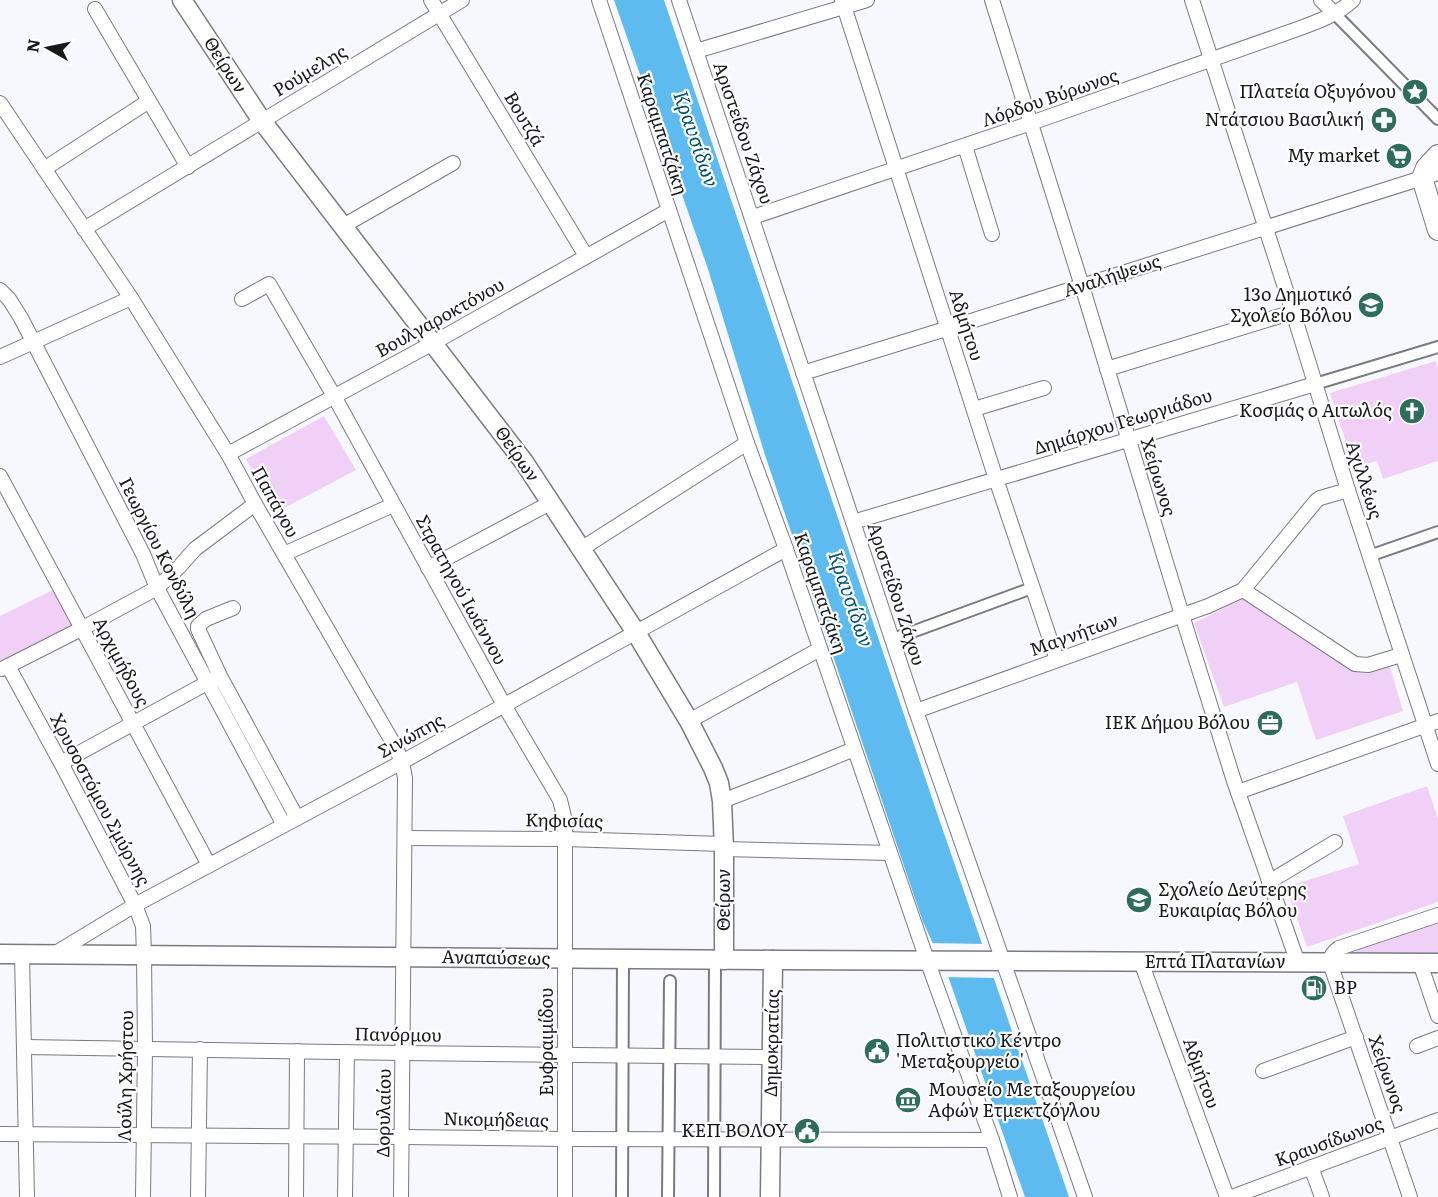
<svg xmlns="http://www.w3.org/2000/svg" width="1438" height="1197" font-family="Literata,serif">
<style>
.green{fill:#f1d0f8}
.water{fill:#5dbbef}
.pier{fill:#f7f8fd}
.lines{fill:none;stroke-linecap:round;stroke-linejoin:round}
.pedestrian-casing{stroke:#7a7b80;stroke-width:14}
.minor-casing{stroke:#7a7b80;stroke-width:16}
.tertiary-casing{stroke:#7a7b80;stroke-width:21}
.secondary-casing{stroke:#7a7b80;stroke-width:22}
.pedestrian{stroke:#fff;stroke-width:10}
.minor{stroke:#fff;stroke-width:14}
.tertiary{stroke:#fff;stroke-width:18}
.secondary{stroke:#fff;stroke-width:20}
.labels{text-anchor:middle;stroke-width:4.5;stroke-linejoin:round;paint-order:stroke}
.street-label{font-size:18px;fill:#18191b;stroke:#fff}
.poi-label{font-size:18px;fill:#18191b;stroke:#fff;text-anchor:end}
.water-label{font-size:20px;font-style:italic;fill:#005073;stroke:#fff}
</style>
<rect width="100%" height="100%" fill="#f7f8fd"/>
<g class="green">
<polygon points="1436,361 1438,369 1438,461 1383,479 1377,461 1354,467 1330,393"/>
<polygon points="324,416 356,470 275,513 246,459"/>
<polygon points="57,588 76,626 0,663 0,616"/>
<polygon points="1248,596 1360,673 1389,664 1403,711 1316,740 1297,682 1224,707 1194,623"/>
<polygon points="1427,786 1438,819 1438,902 1307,947 1286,887 1359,864 1343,816"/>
<polygon points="1438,924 1438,953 1358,954 1356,950"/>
</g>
<polygon class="water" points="614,0 664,0 937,813 1069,1197 1025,1197 948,976 923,922 765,455 708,269"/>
<polygon class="pier" points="929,943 985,944 997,978 945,977"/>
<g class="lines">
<defs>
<g id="pedestrian">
<polyline points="1335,14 1438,119"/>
<polyline points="1315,384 1438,347"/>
<polyline points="1369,556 1438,532"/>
<polyline points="893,639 1032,588"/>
<polyline points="622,1197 623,959"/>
<polyline points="668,1197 670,981"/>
<polyline points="714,1197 715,960"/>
</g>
<g id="minor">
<polyline points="431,0 586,256"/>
<polyline points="599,0 747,443 786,549 927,960 992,1140 1010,1197"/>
<polyline points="679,0 916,711 1085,1197"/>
<polyline points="842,0 996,479 1057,660"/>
<polyline points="992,0 1082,286 1182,615 1234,781 1298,963"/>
<polyline points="1192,0 1293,312 1348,490 1438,764"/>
<polyline points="1321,0 1335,14"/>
<polyline points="95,9 188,167"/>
<polyline points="696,51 867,0"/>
<polyline points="0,103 131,298 228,454 255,504 396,748 402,762 405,778 401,1197"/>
<polyline points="965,146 992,234"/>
<polyline points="44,169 149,101"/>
<path d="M753,217L1031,123L1292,31C1314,23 1336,16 1353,0"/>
<polyline points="343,226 453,163"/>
<polyline points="84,229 462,0"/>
<polyline points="0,290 9,299 21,318 143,554 157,588 284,825"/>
<polyline points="242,299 269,284 334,396 504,705 560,800 565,821 565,1197"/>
<polyline points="0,357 131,298"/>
<polyline points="1107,369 1293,312"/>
<polyline points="803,373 949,328 1438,173"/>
<polyline points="974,409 1044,388"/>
<polyline points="228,454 433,343 669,210"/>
<polyline points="0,476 209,865"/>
<polyline points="853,522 1315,384"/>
<polyline points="581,549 747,443"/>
<polyline points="284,554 393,505"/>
<polyline points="428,568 550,503"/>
<polyline points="1243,590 1355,664 1368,665 1401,655"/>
<polyline points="233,608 206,619 198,626 198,629 220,676 297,818"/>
<polyline points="8,666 61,763 135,905 143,926 144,955 145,1048 143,1197"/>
<polyline points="2,669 83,628 157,588 179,567 195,549 255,504"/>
<polyline points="916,711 1208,606 1243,590 1316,501 1320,498 1348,490"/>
<polyline points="689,721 820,649"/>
<polyline points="61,763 216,678"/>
<polyline points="1238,792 1438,721"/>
<polyline points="722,801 808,768 854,749"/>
<polyline points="405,838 565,839 723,844"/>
<polyline points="724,849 890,853"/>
<polyline points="1269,882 1335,842"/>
<polyline points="22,954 27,1197"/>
<polyline points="54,954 135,905 402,762 786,549"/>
<polyline points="1141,962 1227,1197"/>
<polyline points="1420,963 1438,1016"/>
<polyline points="1417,1046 1438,1038"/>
<polyline points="25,1047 403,1053 772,1057"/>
<polyline points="1263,1071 1356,1037"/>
<polyline points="0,1134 402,1137 565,1139 992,1140"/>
<polyline points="1311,1167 1322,1197"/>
<polyline points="198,1197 200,1049"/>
<polyline points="296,1197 297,1051"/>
<polyline points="345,1197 347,1052"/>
<polyline points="1232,1197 1438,1120"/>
<path d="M1410,1197L1330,963C1331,955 1333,952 1339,948L1438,915"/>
</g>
<g id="tertiary">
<polyline points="182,0 262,121 524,462 635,631 689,721 713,768 719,783 722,801 724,849 724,960"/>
<polyline points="0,954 780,960 1438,963"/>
<polyline points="770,1197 773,960"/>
</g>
<polyline id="secondary" points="1438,155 1426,168 1422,178 1438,230"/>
</defs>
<use href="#pedestrian" class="pedestrian-casing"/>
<use href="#minor" class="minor-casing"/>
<use href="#tertiary" class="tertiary-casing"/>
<use href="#secondary" class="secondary-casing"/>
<use href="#pedestrian" class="pedestrian"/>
<use href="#minor" class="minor"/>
<use href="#tertiary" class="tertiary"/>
<use href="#secondary" class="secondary"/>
</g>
<defs>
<symbol id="sight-disc" viewBox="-11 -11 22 22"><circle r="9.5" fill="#2d6d5b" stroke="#fff"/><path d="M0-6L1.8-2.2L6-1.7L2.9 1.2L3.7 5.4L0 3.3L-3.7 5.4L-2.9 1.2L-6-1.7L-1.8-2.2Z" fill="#fff"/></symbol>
<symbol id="pharmacy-disc" viewBox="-11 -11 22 22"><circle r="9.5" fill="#2d6d5b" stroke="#fff"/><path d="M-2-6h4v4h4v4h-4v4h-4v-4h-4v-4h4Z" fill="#fff"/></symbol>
<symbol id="supermarket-disc" viewBox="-11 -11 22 22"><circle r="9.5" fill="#2d6d5b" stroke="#fff"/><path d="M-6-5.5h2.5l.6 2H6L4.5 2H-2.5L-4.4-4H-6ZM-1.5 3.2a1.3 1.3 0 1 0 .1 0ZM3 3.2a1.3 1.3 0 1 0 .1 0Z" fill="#fff"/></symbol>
<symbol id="school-disc" viewBox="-11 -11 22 22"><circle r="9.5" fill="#2d6d5b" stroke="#fff"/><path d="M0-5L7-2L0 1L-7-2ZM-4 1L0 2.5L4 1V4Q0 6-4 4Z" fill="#fff"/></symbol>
<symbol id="church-disc" viewBox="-11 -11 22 22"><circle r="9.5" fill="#2d6d5b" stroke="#fff"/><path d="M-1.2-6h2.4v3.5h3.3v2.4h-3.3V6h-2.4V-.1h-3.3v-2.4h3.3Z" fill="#fff"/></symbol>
<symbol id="office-disc" viewBox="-11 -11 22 22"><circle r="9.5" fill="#2d6d5b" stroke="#fff"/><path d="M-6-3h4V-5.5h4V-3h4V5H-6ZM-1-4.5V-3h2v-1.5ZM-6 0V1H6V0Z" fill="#fff"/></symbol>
<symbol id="fuel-disc" viewBox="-11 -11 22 22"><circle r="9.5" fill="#2d6d5b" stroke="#fff"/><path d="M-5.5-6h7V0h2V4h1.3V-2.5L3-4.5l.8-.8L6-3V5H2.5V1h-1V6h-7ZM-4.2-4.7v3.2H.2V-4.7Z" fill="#fff"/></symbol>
<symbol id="civic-disc" viewBox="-11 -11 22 22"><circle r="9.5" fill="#2d6d5b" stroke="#fff"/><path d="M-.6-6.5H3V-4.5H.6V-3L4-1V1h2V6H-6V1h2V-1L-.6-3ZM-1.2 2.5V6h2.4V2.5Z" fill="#fff"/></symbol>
<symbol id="museum-disc" viewBox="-11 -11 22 22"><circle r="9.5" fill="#2d6d5b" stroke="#fff"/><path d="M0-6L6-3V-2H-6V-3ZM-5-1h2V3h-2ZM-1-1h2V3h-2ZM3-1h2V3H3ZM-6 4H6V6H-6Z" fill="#fff"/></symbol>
</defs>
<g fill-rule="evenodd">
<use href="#sight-disc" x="1400" y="77" width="30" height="30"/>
<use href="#pharmacy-disc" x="1369" y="105" width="30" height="30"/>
<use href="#supermarket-disc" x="1384" y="141" width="30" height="30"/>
<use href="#school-disc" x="1356" y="290" width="30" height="30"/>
<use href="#church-disc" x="1397" y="396" width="30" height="30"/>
<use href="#office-disc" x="1255" y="708" width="30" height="30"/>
<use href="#school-disc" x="1124" y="885" width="30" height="30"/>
<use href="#fuel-disc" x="1299" y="973" width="30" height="30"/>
<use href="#civic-disc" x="862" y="1036" width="30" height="30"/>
<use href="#museum-disc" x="893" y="1085" width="30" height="30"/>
<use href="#civic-disc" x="792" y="1116" width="30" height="30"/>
</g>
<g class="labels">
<g class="street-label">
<text transform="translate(225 65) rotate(57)" y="6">Θείρων</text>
<text transform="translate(310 71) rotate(-31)" y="6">Ρούμελης</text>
<text transform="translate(1050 98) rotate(-19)" y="6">Λόρδου Βύρωνος</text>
<text transform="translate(524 119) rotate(59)" y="6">Βουτζά</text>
<text transform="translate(743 133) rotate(71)" y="6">Αριστείδου Ζάχου</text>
<text transform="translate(662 134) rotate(72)" y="6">Καραμπατζάκη</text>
<text transform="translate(1112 276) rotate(-18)" y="6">Αναλήψεως</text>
<text transform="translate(440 318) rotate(-29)" y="6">Βουλγαροκτόνου</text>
<text transform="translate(966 325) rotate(72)" y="6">Αδμήτου</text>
<text transform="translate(1123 422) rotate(-17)" y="6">Δημάρχου Γεωργιάδου</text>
<text transform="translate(517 454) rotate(55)" y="6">Θείρων</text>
<text transform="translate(1158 477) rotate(73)" y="6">Χείρωνος</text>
<text transform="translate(1364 480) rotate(72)" y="6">Αχιλλέως</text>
<text transform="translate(275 502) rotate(61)" y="6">Παπάγου</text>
<text transform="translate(159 548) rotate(63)" y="6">Γεωργίου Κονδύλη</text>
<text transform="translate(461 590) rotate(61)" y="6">Στρατηγού Ιωάννου</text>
<text transform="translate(820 593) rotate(71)" y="6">Καραμπατζάκη</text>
<text transform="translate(896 594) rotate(72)" y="6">Αριστείδου Ζάχου</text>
<text transform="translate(1074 635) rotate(-20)" y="6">Μαγνήτων</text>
<text transform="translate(121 662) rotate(62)" y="6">Αρχιμήδους</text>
<text transform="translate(411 736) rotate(-29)" y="6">Σινώπης</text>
<text transform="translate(100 800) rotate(62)" y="6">Χρυσοστόμου Σμύρνης</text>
<text transform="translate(564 821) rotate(1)" y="6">Κηφισίας</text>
<text transform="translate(724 900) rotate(-90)" y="6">Θείρων</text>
<text transform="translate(496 958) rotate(1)" y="6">Αναπαύσεως</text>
<text x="1215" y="968">Επτά Πλατανίων</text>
<text transform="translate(398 1035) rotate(1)" y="6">Πανόρμου</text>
<text transform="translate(547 1042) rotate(-90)" y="6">Ευφραιμίδου</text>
<text transform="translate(772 1043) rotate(-89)" y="6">Δημοκρατίας</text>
<text transform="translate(1201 1073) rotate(70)" y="6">Αδμήτου</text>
<text transform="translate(1387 1074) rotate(71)" y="6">Χείρωνος</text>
<text transform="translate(126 1076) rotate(-89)" y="6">Λούλη Χρήστου</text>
<text transform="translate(384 1113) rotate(-89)" y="6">Δορυλαίου</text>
<text transform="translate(496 1120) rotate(1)" y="6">Νικομήδειας</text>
<text transform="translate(1329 1142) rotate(-20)" y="6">Κραυσίδωνος</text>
</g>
<g class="poi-label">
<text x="1396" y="98">Πλατεία Οξυγόνου</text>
<text x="1364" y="126">Ντάτσιου Βασιλική</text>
<text x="1380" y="162">My market</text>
<text x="1352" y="301">13o Δημοτικό<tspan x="1352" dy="21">Σχολείο Βόλου</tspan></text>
<text x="1392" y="417">Κοσμάς ο Αιτωλός</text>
<text x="1250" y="729">ΙΕΚ Δήμου Βόλου</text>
<text x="1158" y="896" text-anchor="start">Σχολείο Δεύτερης<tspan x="1158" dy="21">Ευκαιρίας Βόλου</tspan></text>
<text x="1334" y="994" text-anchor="start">BP</text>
<text x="896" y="1047" text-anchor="start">Πολιτιστικό Κέντρο<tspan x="896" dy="21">'Μεταξουργείο'</tspan></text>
<text x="928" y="1096" text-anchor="start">Μουσείο Μεταξουργείου<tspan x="928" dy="21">Αφών Ετμεκτζόγλου</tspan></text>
<text x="788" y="1137">ΚΕΠ ΒΟΛΟΥ</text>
</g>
<g class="water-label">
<text transform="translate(696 139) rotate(71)" y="7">Κραυσίδων</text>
<text transform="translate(851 599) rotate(71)" y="7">Κραυσίδων</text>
</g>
</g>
<g transform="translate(48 48) rotate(279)" stroke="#ffffff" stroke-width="4.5" paint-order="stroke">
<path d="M0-4.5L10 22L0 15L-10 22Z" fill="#18191b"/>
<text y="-9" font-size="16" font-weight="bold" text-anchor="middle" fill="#18191b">N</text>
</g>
</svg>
